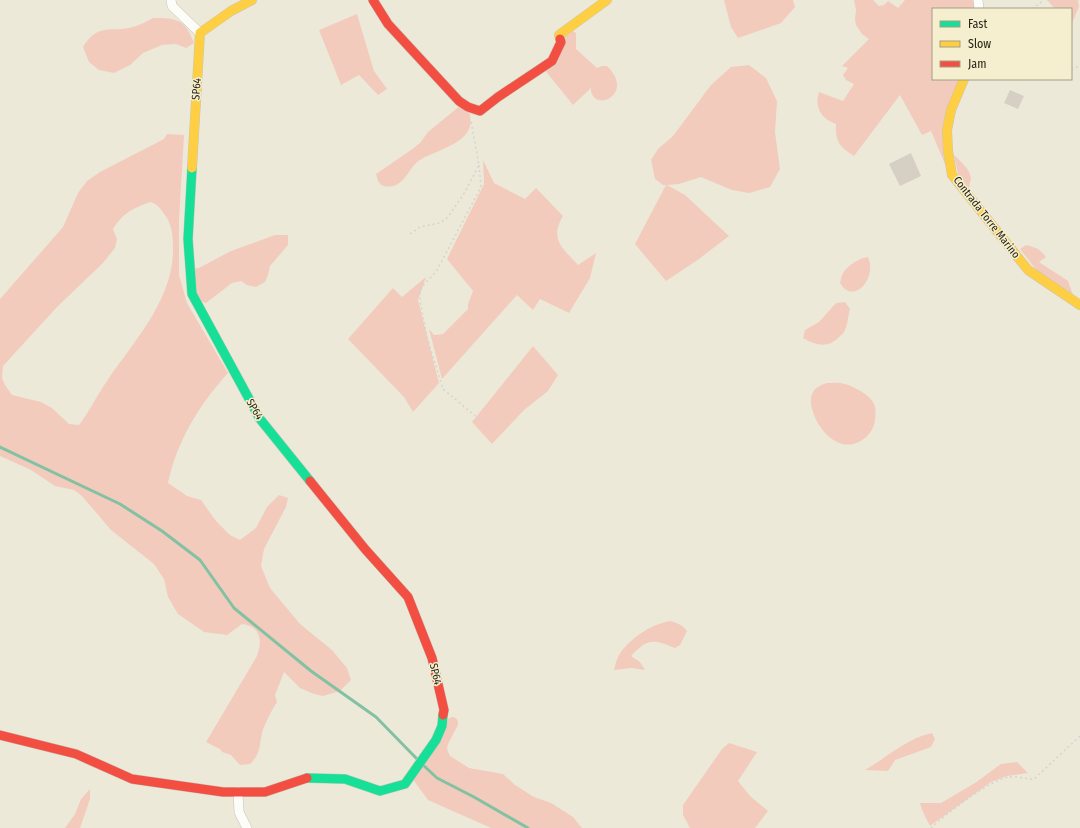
<svg xmlns="http://www.w3.org/2000/svg" width="1080" height="828" font-family="'Fira Sans Condensed',sans-serif">
<style>
.green{fill:#f2cbbd;fill-rule:evenodd}
.lines{fill:none;stroke-linecap:round;stroke-linejoin:round}
.stream{stroke:#83c1a3;stroke-width:3}
.building{fill:#d6d0c4}
.street-casing{stroke:#c9c5b7;stroke-width:10}
.fast-casing{stroke:#c9c5b7;stroke-width:10}
.slow-casing{stroke:#c9c5b7;stroke-width:10}
.jam-casing{stroke:#c9c5b7;stroke-width:10}
.path{stroke:#d4d4cf;stroke-width:1.5;stroke-dasharray:2 3;stroke-linecap:butt}
.street{stroke:#fcfcf9;stroke-width:9}
.fast{stroke:#16e098;stroke-width:9}
.slow{stroke:#ffcf43;stroke-width:9}
.jam{stroke:#f24e42;stroke-width:9}
.labels{text-anchor:middle;stroke-width:3;stroke-linejoin:round;paint-order:stroke}
.street-label{font-size:11px;fill:#272418;stroke:#f6efcf}
</style>
<rect width="100%" height="100%" fill="#ede9d8"/>
<g class="green">
<polygon points="724,0 793,0 795,7 781,23 738,38 731,27"/>
<path d="M854,0H873L879,6L884,5L888,1L898,8L905,0H976L977,9H933V79H962L945,164L931,131L922,135L900,95L854,156C840,147 835,142 836,124C822,119 814,108 819,92L843,101L854,84L846,80L843,75L848,68L842,66L869,39L862,34L856,25L855,19L856,10Z"/>
<polygon points="1047,0 1078,0 1079,7 1071,25 1071,9 1055,9"/>
<polygon points="357,14 374,71 387,89 378,95 359,75 341,85 319,30"/>
<path d="M153,18C177,18 185,19 194,43L186,48L176,44L162,45L143,53L130,65L114,73L99,70L89,62L83,47C98,22 111,33 133,27C140,25 147,21 153,18Z"/>
<path d="M573,31L576,33V49L597,68L602,66H607C634,92 599,111 592,94C591,92 591,90 591,88L573,105L544,69L562,39Z"/>
<polygon points="749,65 766,78 777,101 775,132 780,169 770,187 749,193 732,190 701,177 679,184 667,185 685,195 729,236 699,259 666,281 635,244 666,185 663,185 655,179 651,160 658,149 673,136 711,85 731,67"/>
<path d="M466,101C468,108 472,119 470,126C465,145 434,151 420,160C410,166 407,180 396,185C391,187 386,187 381,185L378,181L376,174L411,150L420,143L428,132Z"/>
<path d="M167,134L184,135L179,220V275L187,303L228,373C199,405 177,441 168,483L187,496L201,500L216,521L230,535L240,540L256,528L267,507L279,495L288,498L286,507L264,549L261,566L270,588L300,624L332,650L347,668L351,680L340,691L323,696L314,694L300,688L284,672L275,695L277,702C273,708 264,725 262,733C259,747 261,753 250,764L240,765L231,755L222,752L220,749L206,742L257,656C263,640 260,626 242,624L227,635L204,632L178,614L168,597L164,579L154,564L111,530L82,496L74,490L55,486L31,470L0,456V299L63,227L78,193L87,181L100,172L164,139ZM151,202C159,205 162,211 167,218C172,227 173,237 173,248C174,300 132,343 105,384C96,397 89,412 79,425L69,424L52,408L41,402L12,395L5,385L2,378L3,366L57,307L103,263L115,248L117,239L113,229C123,213 133,208 151,202Z"/>
<path d="M954,155C960,161 970,169 971,178C971,181 969,184 969,188L958,174Z"/>
<path d="M483,160L494,183L525,199L536,188L563,216C549,240 563,248 578,265L596,253L590,278L569,313L540,299L533,310L517,295L442,379L429,329L434,335L443,334L468,309V304L473,291L447,259L484,184Z"/>
<polygon points="275,235 288,235 288,245 270,266 268,275 265,282 256,287 247,285 241,281 232,283 206,303 198,300 191,269 199,268 231,251"/>
<path d="M1026,245C1036,247 1041,250 1046,257L1039,262L1068,281L1074,298L1038,272L1020,249Z"/>
<path d="M868,257C878,278 853,306 840,283C841,280 841,276 843,273C848,265 859,258 868,257Z"/>
<polygon points="426,277 418,300 439,383 413,412 404,397 348,339 393,288 402,297"/>
<path d="M845,302L850,309C848,315 848,324 845,330C844,333 841,335 839,337C828,349 815,345 803,338L805,330L819,322L836,303Z"/>
<polygon points="533,346 558,375 548,391 524,410 492,444 472,422"/>
<path d="M827,383C832,383 839,382 845,384C853,386 868,394 873,402C876,407 876,414 875,420C874,427 871,433 865,438C843,456 820,434 813,412C811,406 810,399 812,394C815,387 821,385 827,383Z"/>
<path d="M670,621C677,623 683,625 687,631L680,645L675,648C653,639 648,638 631,656L640,662L645,670L632,668L614,670C615,666 616,660 619,655C629,639 651,624 670,621Z"/>
<polygon points="453,717 456,718 458,721 458,725 448,744 447,749 450,756 469,768 503,774 515,785 534,797 551,803 573,817 582,828 491,828 428,800 412,778 449,718"/>
<path d="M932,733L935,739L931,747L895,760L888,771L865,770C888,757 905,739 932,733Z"/>
<polygon points="729,743 757,752 738,781 750,796 768,811 755,828 690,828 683,815 683,805 722,749"/>
<polygon points="1017,762 1028,773 1007,776 991,782 930,826 922,810 920,803 941,803 975,783 1001,764"/>
<polygon points="90,789 90,799 80,828 65,828 75,814 81,799"/>
</g>
<g class="lines">
<g class="stream">
<polyline points="0,447 120,504 162,531 200,560 234,608 311,671 376,717 418,760"/>
<polyline points="422,764 437,778 474,797 528,828"/>
</g>
</g>
<g class="building">
<polygon points="1010,90 1024,96 1018,109 1004,103"/>
<polygon points="911,153 921,176 900,186 889,164"/>
</g>
<g class="lines">
<defs>
<g id="street">
<polyline points="171,0 172,6 200,33"/>
<polyline points="978,0 979,9"/>
<polyline points="238,792 239,812 247,828"/>
</g>
<g id="fast">
<polyline points="192,168 188,239 192,294 260,419 310,481"/>
<polyline points="307,778 345,779 380,791 405,784 436,740 442,726 443,715"/>
</g>
<g id="slow">
<polyline points="560,39 559,35 607,0"/>
<polyline points="964,79 951,110 947,130 948,151 952,175 1028,270 1080,305"/>
<polyline points="192,168 200,33 231,11 252,0"/>
</g>
<g id="jam">
<polyline points="373,0 388,24 459,101 468,107 480,111 498,97 552,61 561,42 560,39"/>
<polyline points="310,481 365,549 408,597 432,658 444,710 443,715"/>
<polyline points="0,735 76,754 132,779 223,792 265,792 307,778"/>
</g>
</defs>
<use href="#street" class="street-casing"/>
<use href="#fast" class="fast-casing"/>
<use href="#slow" class="slow-casing"/>
<use href="#jam" class="jam-casing"/>
<g class="path">
<polyline points="1032,9 1044,0"/>
<polyline points="1071,69 1080,66"/>
<polyline points="479,165 481,187 436,272 426,282 420,290 420,301 427,337 443,389 485,424"/>
<polyline points="410,234 420,227 440,223 448,217 465,192 479,165 471,121"/>
<path d="M931,828C946,814 989,780 1009,777C1016,776 1026,779 1034,779L1080,736"/>
</g>
<use href="#street" class="street"/>
<use href="#fast" class="fast"/>
<use href="#slow" class="slow"/>
<use href="#jam" class="jam"/>
</g>
<g class="labels">
<g class="street-label">
<text transform="translate(196 89) rotate(-86)" y="4">SP64</text>
<text transform="translate(987 217) rotate(52)" y="4">Contrada Torre Marino</text>
<text transform="translate(255 409) rotate(59)" y="4">SP64</text>
<text transform="translate(436 674) rotate(77)" y="4">SP64</text>
</g>
</g>
<rect x="932" y="8" width="140" height="72" fill="#f6efcf" stroke="#a39e86"/>
<rect x="940" y="21" width="20" height="6" fill="#16e098" stroke="#a39e86"/>
<text x="968" y="28" font-size="12" fill="#272418">Fast</text>
<rect x="940" y="41" width="20" height="6" fill="#ffcf43" stroke="#a39e86"/>
<text x="968" y="48" font-size="12" fill="#272418">Slow</text>
<rect x="940" y="61" width="20" height="6" fill="#f24e42" stroke="#a39e86"/>
<text x="968" y="68" font-size="12" fill="#272418">Jam</text>
</svg>
